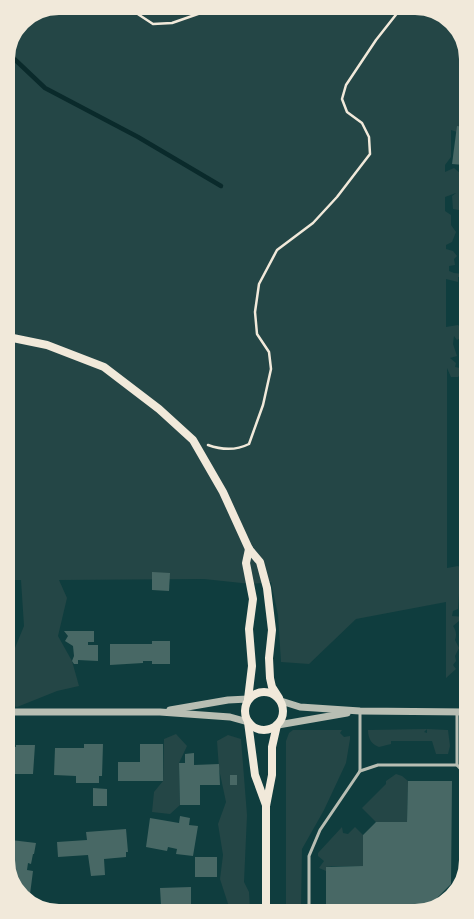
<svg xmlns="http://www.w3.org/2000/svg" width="474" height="919" font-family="Signika,sans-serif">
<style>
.green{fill:#244646}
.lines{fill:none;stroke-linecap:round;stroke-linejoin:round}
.stream{stroke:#0a2a2b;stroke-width:4.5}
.building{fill:#486865}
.path{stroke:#f1e9da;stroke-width:2.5}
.service{stroke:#b8beb3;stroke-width:3}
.tertiary{stroke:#b8beb3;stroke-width:7}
.secondary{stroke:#f1e9da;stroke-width:8}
.rim{fill:none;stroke:#f1e9da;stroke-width:2}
</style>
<rect width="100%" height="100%" fill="#0f3d3e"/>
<g class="green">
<path d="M59,7H419L444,16L463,39V44L460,45L463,48V134L451,130V157L445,165V172L454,168L460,173L464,172V211L453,209L452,196L456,193L445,197V211L451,215V225L456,232L452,242L446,245V249L453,251L457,256L454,259L455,265L449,266V271L454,273L464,274V282H462V277H458V282L446,279V327L458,325L463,330V336L457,340L454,336L453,344L457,356L450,358L456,363L455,367L465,369V374H461L458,377H451L447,368V568L458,566L466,571V589L462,594H459L458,609L453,611L452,616L466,617V622L459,621L453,626C456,630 457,635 455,640L459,648L455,656L456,661L453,665L456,669L446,678V602L356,619L309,664L281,662L278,615L271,582L251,584L204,579L59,580L67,598L58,636L72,661L79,686L57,691L17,707L10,705V660L24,626L21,580H10L7,55L22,22Z"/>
<path d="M427,729L424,732L427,733V729L448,730L450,746L448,754H436L432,741H391V744L379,747C371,744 368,738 368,730Z"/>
<polygon points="293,730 342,730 340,733 344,737 350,736 350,739 346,763 324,810 302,849 301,909 286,910 286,741 289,733"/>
<polygon points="176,734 187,746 179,763 180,805 170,814 152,812 154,792 163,781 164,739"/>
<polygon points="228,735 241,739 247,815 244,882 249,892 250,910 230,910 220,879 223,855 218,824 226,802 219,769 217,741"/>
<polygon points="396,774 402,776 408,781 407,822 376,822 362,808 386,784 386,781"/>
<polygon points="342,827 343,833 348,834 355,827 363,835 363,866 332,866 326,867 326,871 319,868 324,861 318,856 318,853"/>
</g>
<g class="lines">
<polyline class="stream" points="8,53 45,88 138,137 221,186"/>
</g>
<g class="building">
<polygon points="457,126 463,127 464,165 452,164"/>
<polygon points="152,572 170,573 169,591 152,590"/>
<polygon points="64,631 94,631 94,642 88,642 88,645 98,645 98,661 78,660 78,664 74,664 72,661 74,656 73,646 65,641 68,636"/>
<polygon points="152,641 170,641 170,664 152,664 152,661 143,661 143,663 110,665 110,644 152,644"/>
<polygon points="460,665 466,665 466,683 461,683"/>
<polygon points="84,744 103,744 102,776 99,776 99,783 76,783 76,776 54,775 55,748 84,748"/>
<polygon points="140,744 163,744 163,781 118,781 118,762 140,762"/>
<polygon points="16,745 35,745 33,774 11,774 10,747 16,747"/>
<polygon points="194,753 194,765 219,764 220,785 200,785 200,805 180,805 179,763 185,763 185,754"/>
<rect x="230" y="775" width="7" height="10"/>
<polygon points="408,781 452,781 451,884 427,908 326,909 326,867 363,866 363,835 376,822 407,822"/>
<polygon points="93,788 107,789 107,806 93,806"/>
<polygon points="180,816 190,818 189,825 198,826 193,856 176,854 177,849 168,847 167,851 146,847 150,818 179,823"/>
<polygon points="126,829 128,852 126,852 126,857 104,859 105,875 91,876 88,855 58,857 57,842 87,840 86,832"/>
<polygon points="11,840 36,843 34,854 33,854 31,864 28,863 27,870 33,871 29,902 11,880"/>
<rect x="195" y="857" width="22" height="20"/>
<polygon points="191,887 191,911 169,911 169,905 161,905 160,888"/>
</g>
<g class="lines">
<g class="path">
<polyline points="127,7 153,24 172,23 218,7"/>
<path d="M208,445C222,450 235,451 249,444L263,405L271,369L269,352L257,334L255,312L259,284L277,250L313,223L337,197L370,154L369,137L362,123L347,112L342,99L346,85L376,40L402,7"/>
</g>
<g class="service">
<polyline points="457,712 457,765 467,776"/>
<polyline points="360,771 378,765 457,765"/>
<polyline points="309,909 309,856 320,830 360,771 360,712"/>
</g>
<g class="tertiary">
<polyline points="281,701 300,707 360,711 466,712"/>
<polyline points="170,710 228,700 248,699"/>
<polyline points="10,712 160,712 230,717 248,722"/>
<polyline points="278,725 347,713"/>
</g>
<g class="secondary">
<polyline points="8,337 47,345 104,367 159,409 193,440 223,492 249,549 260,562 267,588 272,630 269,658 270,678 272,687 279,698"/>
<circle cx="264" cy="711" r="19"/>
<polyline points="248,699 252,666 249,629 253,599 246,563 249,549"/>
<polyline points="248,722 255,775 266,805"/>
<polyline points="266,910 266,806 272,775 272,747 277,725"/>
</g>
</g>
<path d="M0 0H474V919H0ZM59 14H415A45 45 0 0 1 460 59V860A45 45 0 0 1 415 905H59A45 45 0 0 1 14 860V59A45 45 0 0 1 59 14Z" fill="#f1e9da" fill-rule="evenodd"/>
<path class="rim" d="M59 14H415A45 45 0 0 1 460 59V860A45 45 0 0 1 415 905H59A45 45 0 0 1 14 860V59A45 45 0 0 1 59 14Z"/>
</svg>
